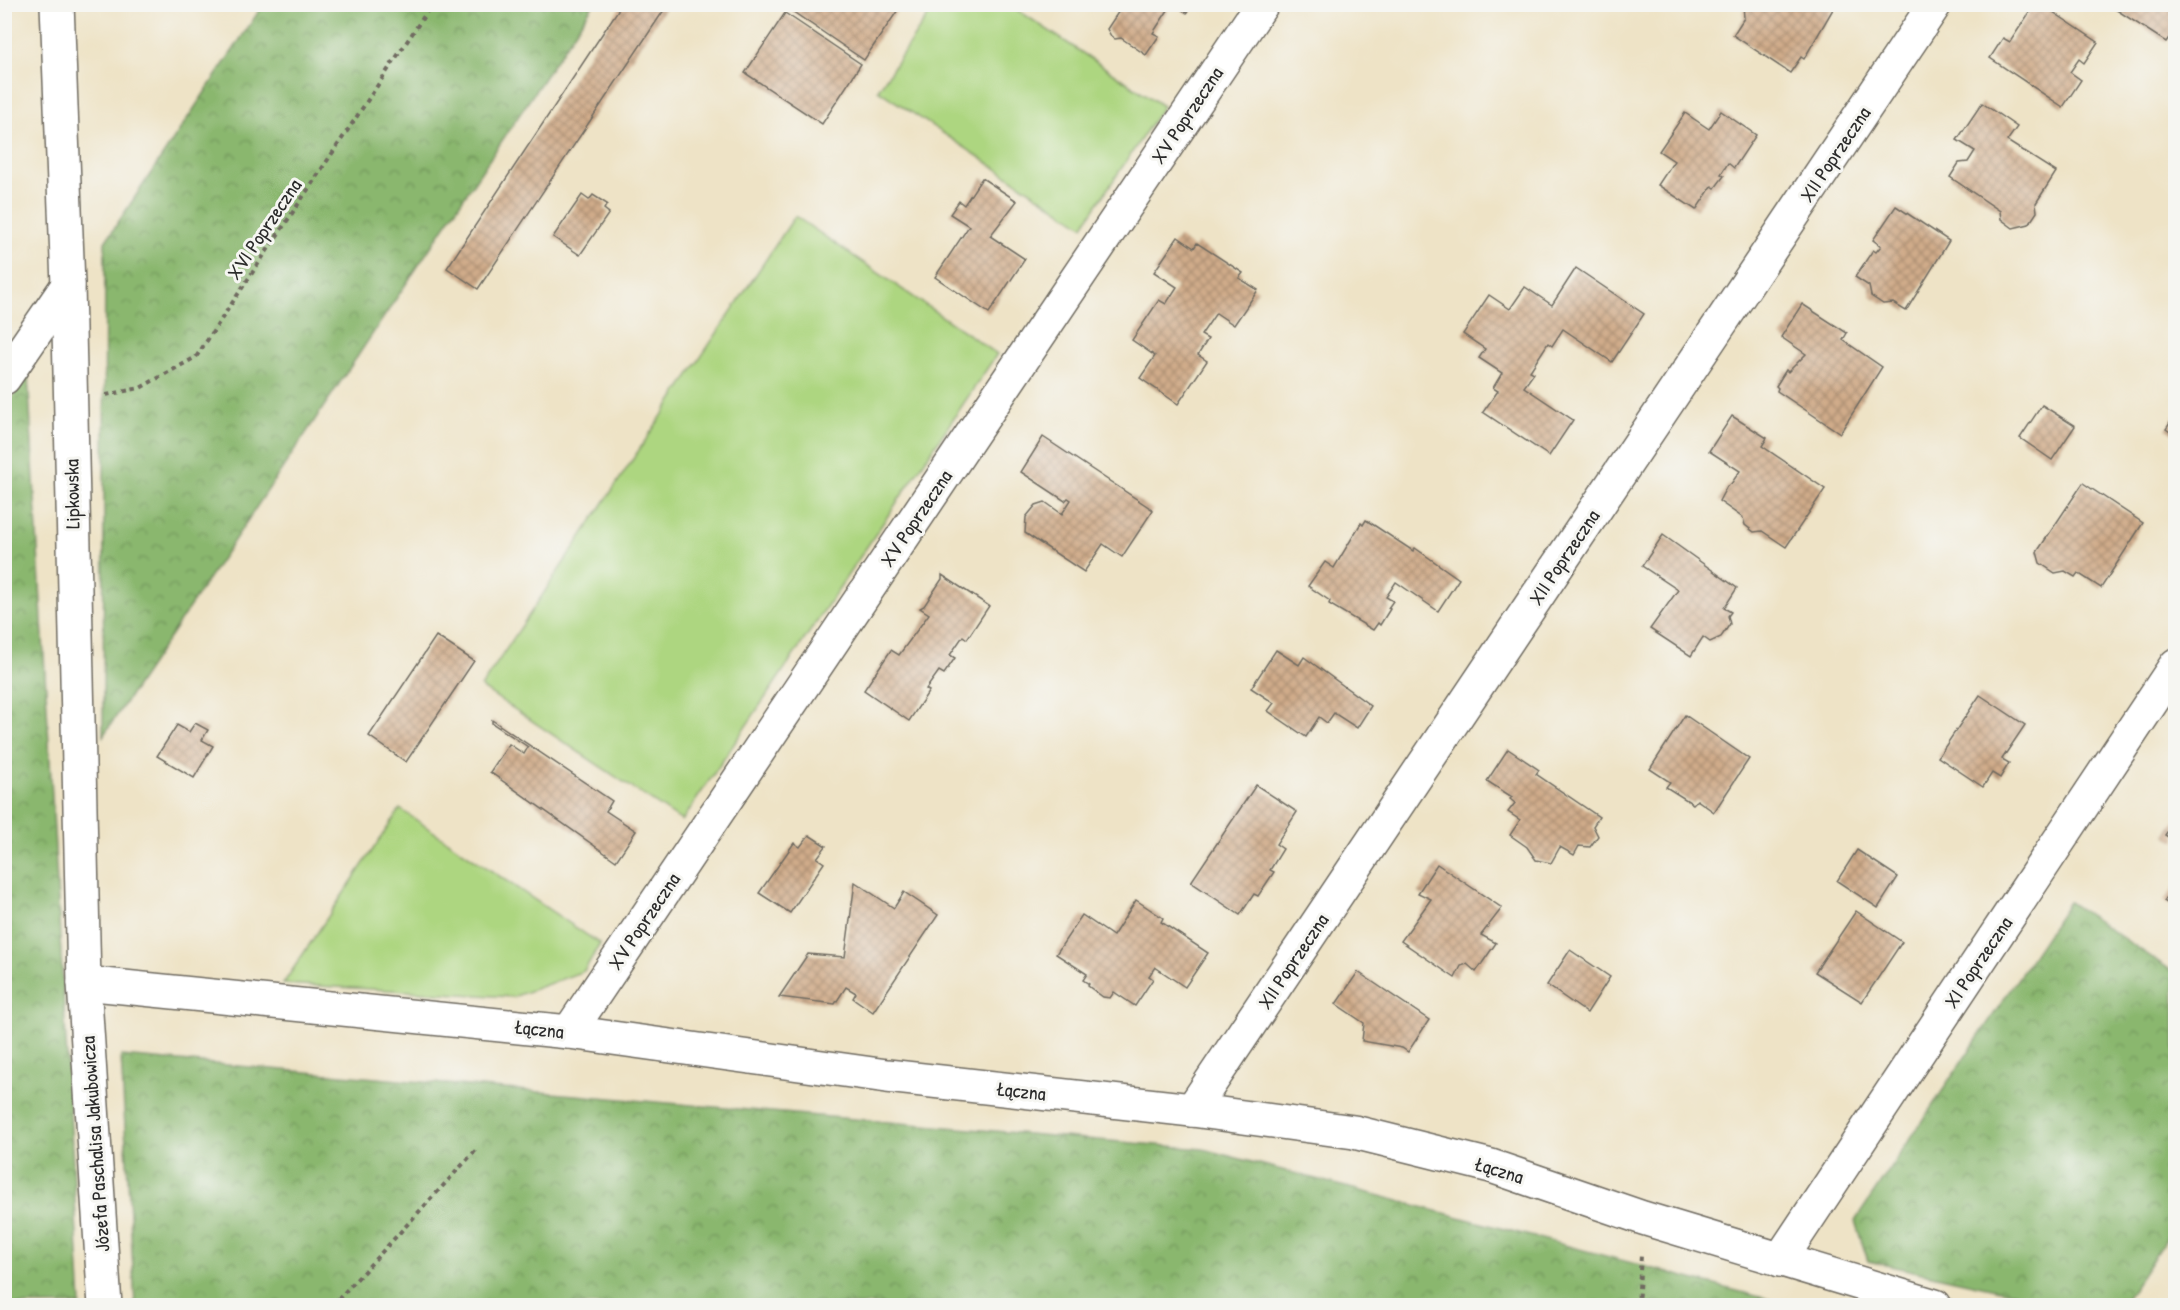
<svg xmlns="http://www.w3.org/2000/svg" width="2180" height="1310" font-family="'Patrick Hand',sans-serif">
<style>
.grass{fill:#add680;stroke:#6c8056;stroke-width:1.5}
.forest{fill:url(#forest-crowns);stroke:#5a714c;stroke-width:1.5}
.building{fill:url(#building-cross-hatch)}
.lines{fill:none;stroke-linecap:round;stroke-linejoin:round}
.minor-casing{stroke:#6f6b61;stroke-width:36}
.tertiary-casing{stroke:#6f6b61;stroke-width:36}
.path{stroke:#6f6b61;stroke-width:4;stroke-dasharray:4.5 4.5;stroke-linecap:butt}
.minor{stroke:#fff;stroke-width:33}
.tertiary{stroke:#fff;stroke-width:33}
.labels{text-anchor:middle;stroke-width:6;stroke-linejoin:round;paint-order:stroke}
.street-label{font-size:20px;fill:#2b2b2b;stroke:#f6f6f2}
</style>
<defs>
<pattern id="forest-crowns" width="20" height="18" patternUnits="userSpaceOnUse" patternTransform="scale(1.5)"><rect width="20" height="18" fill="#8ab76e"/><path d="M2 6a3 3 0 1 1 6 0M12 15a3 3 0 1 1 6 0" fill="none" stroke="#71955b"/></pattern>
<pattern id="building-cross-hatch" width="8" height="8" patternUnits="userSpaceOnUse" patternTransform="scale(1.5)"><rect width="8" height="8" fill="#d0ac8a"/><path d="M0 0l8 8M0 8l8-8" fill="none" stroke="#a98c71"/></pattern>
</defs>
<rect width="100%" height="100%" fill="#f6f6f2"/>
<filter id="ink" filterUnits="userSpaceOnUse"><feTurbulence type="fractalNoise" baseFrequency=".0167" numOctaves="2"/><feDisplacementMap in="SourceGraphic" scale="12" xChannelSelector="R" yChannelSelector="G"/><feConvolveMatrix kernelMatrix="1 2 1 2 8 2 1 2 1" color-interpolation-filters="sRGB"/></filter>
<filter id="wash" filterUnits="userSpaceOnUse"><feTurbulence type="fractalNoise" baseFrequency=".008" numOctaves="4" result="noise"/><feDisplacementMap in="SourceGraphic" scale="24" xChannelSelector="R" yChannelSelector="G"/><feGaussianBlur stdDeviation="1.35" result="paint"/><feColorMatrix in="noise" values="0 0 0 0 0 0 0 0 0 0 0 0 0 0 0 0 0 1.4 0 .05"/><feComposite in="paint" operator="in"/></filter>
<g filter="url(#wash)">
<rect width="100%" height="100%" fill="#eee3c6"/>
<g class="grass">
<polygon points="936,4 1010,5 1163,106 1083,226 878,90"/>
<polygon points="795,216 997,354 682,821 481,687"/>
<polygon points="400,809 600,944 584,971 513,997 283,984"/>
</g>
<g class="forest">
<polygon points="263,5 593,5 103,736 105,242"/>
<polygon points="28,374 81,1305 5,1305 4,410"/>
<polygon points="2069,902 2175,973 2175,1226 2122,1305 2068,1305 1868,1261 1855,1221"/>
<polygon points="121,1056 1203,1149 1790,1305 135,1305"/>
</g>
<g id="blocks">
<g class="building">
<polygon points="622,4 668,4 478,289 447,268"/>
<polygon points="791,4 902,4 864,60 789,9"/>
<polygon points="1109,4 1172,4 1153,33 1159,36 1146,55 1121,38 1115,39 1111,36 1107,29 1119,11"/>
<polygon points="1173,4 1193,4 1187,13"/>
<polygon points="1743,4 1836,4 1804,59 1801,57 1790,73 1733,35 1744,18"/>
<polygon points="2035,4 2041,4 2098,42 2084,63 2079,59 2070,72 2081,80 2063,107 1990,58 2003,38 2010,42"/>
<polygon points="2118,4 2163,4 2176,13 2176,28 2166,42 2115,9"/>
<polygon points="785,13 861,64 822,124 745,73"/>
<polygon points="1982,103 2017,127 2007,141 2056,172 2036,203 2037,212 2029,224 2013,228 2001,219 2000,211 1950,177 1959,163 1968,162 1975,151 1957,140"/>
<polygon points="1721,111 1756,135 1734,168 1728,163 1721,174 1724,176 1715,188 1712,186 1696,210 1658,185 1674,161 1659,151 1685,113 1709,129"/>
<polygon points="982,178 1017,201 990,236 1025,259 989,313 935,277 969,226 950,214 959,201 964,205"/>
<polygon points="582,195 589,200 593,195 607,204 604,209 609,213 580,255 553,237"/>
<polygon points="1896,206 1949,241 1906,311 1893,303 1883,304 1871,296 1869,286 1855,277 1873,250 1876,252 1881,246 1873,240"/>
<polygon points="1178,237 1194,248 1197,243 1243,273 1239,278 1258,290 1234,325 1216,313 1201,335 1208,339 1198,355 1207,361 1178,404 1140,378 1155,356 1132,340 1159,300 1166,304 1177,287 1154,272"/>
<polygon points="1576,268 1644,314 1612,362 1563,329 1552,346 1548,343 1530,371 1534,373 1524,387 1573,420 1549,456 1483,412 1498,391 1493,388 1502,373 1479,358 1485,349 1463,334 1489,295 1510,309 1525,287 1552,305"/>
<polygon points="1802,304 1847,333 1843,340 1882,367 1840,433 1777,391 1778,388 1776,386 1786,370 1788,372 1806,354 1781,337"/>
<polygon points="2042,405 2075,426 2052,460 2020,438"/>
<polygon points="2176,414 2176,436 2166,429"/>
<polygon points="1732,416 1767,438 1762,446 1825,489 1786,547 1762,531 1754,532 1745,525 1743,518 1719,501 1727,486 1731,484 1740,471 1709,451"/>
<polygon points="1043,437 1153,510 1122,557 1103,544 1084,572 1025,533 1026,517 1036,505 1045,502 1062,514 1071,500 1068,498 1065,501 1021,472"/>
<polygon points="2083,483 2143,523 2101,588 2078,573 2075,577 2065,571 2055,573 2040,563 2037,552"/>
<polygon points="1366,520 1413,551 1415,548 1459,579 1438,611 1396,582 1386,597 1393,601 1388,608 1390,609 1380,625 1378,623 1373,630 1329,604 1330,601 1308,586 1325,562 1334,568 1361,523 1363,525"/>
<polygon points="1663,535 1737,588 1724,608 1731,612 1728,616 1730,624 1721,637 1710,642 1703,637 1691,656 1650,629 1678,590 1642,566"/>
<polygon points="942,575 989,606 967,639 963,636 950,655 955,658 944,674 939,671 926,689 929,691 909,721 864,690 891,650 899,655 929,614 920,608 924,606 942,579"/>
<polygon points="436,636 474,661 406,762 369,736"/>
<polygon points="1276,650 1299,665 1304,657 1371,706 1357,728 1334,713 1327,723 1319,717 1306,737 1268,711 1274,703 1251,688"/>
<polygon points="1980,695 2025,725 2002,759 2009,763 2000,778 1992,773 1983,787 1938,757"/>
<polygon points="1685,715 1749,759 1714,812 1697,800 1693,804 1666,787 1670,782 1650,769"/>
<polygon points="492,720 612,801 606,811 636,831 616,861 490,772 509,744 524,754 528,747 492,723"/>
<polygon points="195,723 208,730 202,740 213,746 194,778 157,756 177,725 189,732"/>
<polygon points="1508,749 1539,770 1536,774 1599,817 1593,826 1598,836 1590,847 1579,846 1574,855 1560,847 1551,863 1536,860 1527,847 1510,835 1520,820 1508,812 1515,803 1510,799 1512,797 1487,781"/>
<polygon points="1256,785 1297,812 1276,844 1283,849 1270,870 1274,872 1258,896 1254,894 1240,915 1191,882"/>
<polygon points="2176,819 2176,842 2165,835"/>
<polygon points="809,835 826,846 817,858 824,863 790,913 759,893 794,843 800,847"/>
<polygon points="1857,850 1898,877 1878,908 1837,881"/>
<polygon points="1437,864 1502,908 1481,935 1496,943 1476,972 1467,964 1461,966 1455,978 1401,941 1431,899 1418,893"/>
<polygon points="855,882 894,908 904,892 938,915 873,1012 853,998 856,993 846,987 835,1004 779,997 808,954 845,957"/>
<polygon points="2176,884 2176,909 2164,901"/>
<polygon points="1136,900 1163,918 1161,922 1208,953 1185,987 1155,967 1149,976 1153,979 1135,1006 1114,992 1110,998 1103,997 1088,986 1089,984 1083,980 1087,974 1056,954 1082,915 1113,936"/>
<polygon points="1856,911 1902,942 1862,1002 1815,972"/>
<polygon points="1570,950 1610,977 1587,1013 1547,985"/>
<polygon points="1358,972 1429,1020 1408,1052 1402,1048 1362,1041 1364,1023 1336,1004"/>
</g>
</g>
</g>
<g filter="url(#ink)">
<use href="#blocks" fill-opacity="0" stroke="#6f6b61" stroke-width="1.5"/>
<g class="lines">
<defs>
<g id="minor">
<polyline points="4,378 68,285"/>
<polyline points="84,983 569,1032 887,1076 1192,1110 1354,1132 1491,1166 1643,1218 1935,1306"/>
<polyline points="569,1032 1262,4"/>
<polyline points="1192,1110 1935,4"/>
<polyline points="1780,1260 2176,665"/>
</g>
<polyline id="tertiary" points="57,4 68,285 84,983 105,1306"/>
</defs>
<use href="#minor" class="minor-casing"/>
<use href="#tertiary" class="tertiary-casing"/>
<g class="path">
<polyline points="106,395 140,388 196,357 432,4"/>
<polyline points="332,1306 477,1149"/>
<polyline points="1638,1306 1641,1255"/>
</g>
<use href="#minor" class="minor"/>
<use href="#tertiary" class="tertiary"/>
</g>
</g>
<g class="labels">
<g class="street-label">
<text transform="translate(1187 115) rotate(-56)" y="7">XV Poprzeczna</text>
<text transform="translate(1835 154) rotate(-56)" y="7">XII Poprzeczna</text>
<text transform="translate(264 229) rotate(-56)" y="7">XVI Poprzeczna</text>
<text transform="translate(72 494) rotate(-91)" y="7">Lipkowska</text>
<text transform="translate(916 518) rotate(-56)" y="7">XV Poprzeczna</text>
<text transform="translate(1564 557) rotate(-56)" y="7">XII Poprzeczna</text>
<text transform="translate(644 921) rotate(-56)" y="7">XV Poprzeczna</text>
<text transform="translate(1293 961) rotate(-56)" y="7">XII Poprzeczna</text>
<text transform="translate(1978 962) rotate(-56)" y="7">XI Poprzeczna</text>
<text transform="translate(539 1029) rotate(6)" y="7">Łączna</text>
<text transform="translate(1021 1091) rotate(6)" y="7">Łączna</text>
<text transform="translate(95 1144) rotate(-94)" y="7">Józefa Paschalisa Jakubowicza</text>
<text transform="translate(1499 1170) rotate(17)" y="7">Łączna</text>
</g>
</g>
<rect width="2180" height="1310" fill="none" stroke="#f6f6f2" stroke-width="24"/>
</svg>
